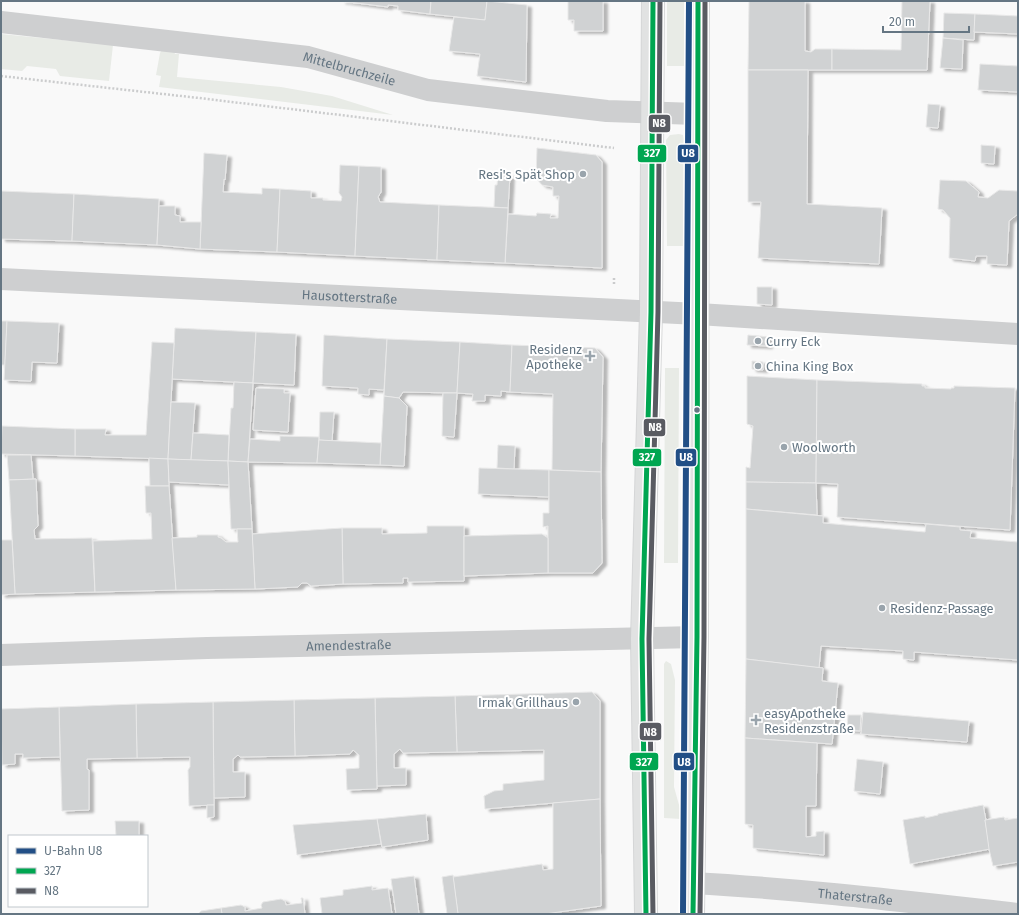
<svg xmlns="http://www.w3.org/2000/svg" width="1019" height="915" font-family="'Fira Sans',sans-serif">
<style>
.green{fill:#e8ebe6}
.building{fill:#d0d2d3;stroke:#e8e8e8;filter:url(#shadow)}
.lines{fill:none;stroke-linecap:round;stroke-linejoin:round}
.major-casing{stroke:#d5d6d7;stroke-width:24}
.path{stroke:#cbcccd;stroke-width:2.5;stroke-dasharray:2 2;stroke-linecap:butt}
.minor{stroke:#cecfd0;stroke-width:22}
.major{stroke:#e1e2e2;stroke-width:22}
.bus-1-casing{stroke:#fff;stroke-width:8}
.bus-2-casing{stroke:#fff;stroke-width:8}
.bus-1{stroke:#00a651;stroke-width:5}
.bus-2{stroke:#595b62;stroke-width:5}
.metro-1-casing{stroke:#fff;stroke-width:9}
.metro-1{stroke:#224f86;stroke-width:6}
.poi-dot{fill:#99a4ac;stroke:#fff;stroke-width:1.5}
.bus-dot{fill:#657683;stroke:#fff;stroke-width:1.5}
.labels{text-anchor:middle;stroke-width:4;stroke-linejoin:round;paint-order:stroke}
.street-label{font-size:13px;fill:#657683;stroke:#fff}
.poi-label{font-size:13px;fill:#657683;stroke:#fff;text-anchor:start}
.line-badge{stroke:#fff;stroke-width:1.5}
.badge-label{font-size:11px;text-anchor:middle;font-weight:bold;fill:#fff}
</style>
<defs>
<filter id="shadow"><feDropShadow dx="4.5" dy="2.5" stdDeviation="1" flood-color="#0004"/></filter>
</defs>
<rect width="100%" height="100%" fill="#f9f9f9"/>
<g class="green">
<rect x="667" y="1" width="17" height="65"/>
<polygon points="1,34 113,45 109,81 60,76 56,69 27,66 22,71 1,69"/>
<polygon points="165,43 171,43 175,54 179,54 177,77 281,87 332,96 393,115 159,87 161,76 156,75 160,53"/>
<polygon points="679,134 683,135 684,139 684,246 667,246 666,140 670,135"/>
<polygon points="665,368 679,368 678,563 664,563"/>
<polygon points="666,661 671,664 675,680 674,787 681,812 681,819 664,818 664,664"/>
</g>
<g class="building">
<polygon points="341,1 431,1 430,14 398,10 398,6 388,5 388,7"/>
<polygon points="431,1 487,1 485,20 430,14"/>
<polygon points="487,1 527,5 526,82 477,76 480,54 449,51 454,17 485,20"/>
<polygon points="568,1 603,1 603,31 574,31 574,20 568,20"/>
<polygon points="749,1 805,1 805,51 811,52 815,49 832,49 832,70 748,70"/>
<polygon points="902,1 930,1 927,70 832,70 832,49 901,50"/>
<polygon points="944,13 975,14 974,40 943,38"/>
<polygon points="975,14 1018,16 1018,34 974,32"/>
<polygon points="943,38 963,40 962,69 940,68"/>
<polygon points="980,64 1018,66 1018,92 978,90"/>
<polygon points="748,70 808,70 807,204 882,208 879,264 758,258 761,202 748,202"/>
<polygon points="928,104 940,105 938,128 926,127"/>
<polygon points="981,145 995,146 994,164 981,163"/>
<polygon points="537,148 596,155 602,162 602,268 505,263 508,214 536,216 537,213 551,214 550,218 558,218 559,196 553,196 553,187 542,185 536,178"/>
<polygon points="204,153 227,155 225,180 224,179 223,192 262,194 262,188 280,189 277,252 200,249"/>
<polygon points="340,165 359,166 355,256 277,252 280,189 311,191 311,198 323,198 323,200 341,201 342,197 339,193"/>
<polygon points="359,166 381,167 381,192 378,197 380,202 439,205 437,260 355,256"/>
<polygon points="498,174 510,175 508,208 494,207 495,185 497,185"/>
<polygon points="940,180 966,181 979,192 978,197 988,198 999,190 1018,191 1018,214 1009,221 1007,265 987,264 987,256 976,256 975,261 949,258 950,218 943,210 938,209"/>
<polygon points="1,191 74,194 72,241 1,239"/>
<polygon points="74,194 159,199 157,245 72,241"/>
<polygon points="439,205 508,208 505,263 437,260"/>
<polygon points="159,206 175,206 175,215 180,216 180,222 201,222 200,249 157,245"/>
<polygon points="757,287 772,287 772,305 757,304"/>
<polygon points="1,321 7,321 5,365 1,365"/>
<polygon points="7,321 59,323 57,363 32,362 31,381 4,380"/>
<polygon points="175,328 256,332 253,383 172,379"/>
<polygon points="256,332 296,334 294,385 253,383"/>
<polygon points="324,335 387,339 384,390 369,389 369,395 358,394 358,388 322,386"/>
<polygon points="748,335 769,337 768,346 747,345"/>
<polygon points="387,339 460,342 457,393 403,392 399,398 384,396"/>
<polygon points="152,342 174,343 168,459 75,456 75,429 106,429 105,435 146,435"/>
<polygon points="460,342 512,345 510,392 501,391 501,396 485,395 485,401 472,401 473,394 457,393"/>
<polygon points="512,345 595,348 603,357 601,472 552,470 553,394 510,392"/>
<polygon points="752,361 763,362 763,370 752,369"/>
<polygon points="747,376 817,380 816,483 746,482 746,467 750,468 753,426 747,424"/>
<polygon points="817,380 922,384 922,386 925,386 925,388 951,389 951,388 954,388 954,386 1015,388 1010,530 837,517 838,484 816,483"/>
<polygon points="234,382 253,383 248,462 228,461 231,408 233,408"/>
<polygon points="256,388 284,389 284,393 290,393 288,432 253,430"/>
<polygon points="443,393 457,393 454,437 442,436"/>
<polygon points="384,396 399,398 407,406 404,466 380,465"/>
<polygon points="171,402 195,403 191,460 168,459"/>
<polygon points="320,412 334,412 332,441 319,440"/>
<polygon points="2,426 75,429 75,456 1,454"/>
<polygon points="193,433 229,435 228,461 191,460"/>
<polygon points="280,436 319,437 317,463 248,462 250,439 280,441"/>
<polygon points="319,440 381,443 380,465 317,463"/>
<polygon points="498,445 515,446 514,469 497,468"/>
<polygon points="7,455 31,455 33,479 9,480"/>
<polygon points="149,458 168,459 169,486 150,486"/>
<polygon points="168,459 228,461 229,485 169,482"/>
<polygon points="228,461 248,462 252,529 231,529"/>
<polygon points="479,468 549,470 549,497 478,494"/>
<polygon points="549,470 601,472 602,563 593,573 548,573 548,526 543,527 543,513 549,513"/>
<polygon points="36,479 38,526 34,530 35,539 92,538 95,592 15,594 9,480"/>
<polygon points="746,482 816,483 817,515 746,509"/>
<polygon points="145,486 169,486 176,590 95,592 93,541 152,539 151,513 146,513"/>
<polygon points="746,509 823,516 823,523 925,532 926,524 960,527 960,530 971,531 970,538 1018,542 1018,660 914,652 914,660 903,659 903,651 821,646 819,668 746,659"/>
<polygon points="427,526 464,526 464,581 408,582 408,578 403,578 403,583 343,584 342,528 382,528 382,534 427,533"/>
<polygon points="342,528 343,584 311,586 307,583 302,583 298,587 255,589 252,534"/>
<polygon points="237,529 252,529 255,589 176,590 172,538 197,537 197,535 218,535 218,537 221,538 226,542 238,542"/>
<polygon points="542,534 548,538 548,573 464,576 464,536"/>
<polygon points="1,540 12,540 15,594 1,595"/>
<polygon points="746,659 823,668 822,681 838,683 832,744 745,738"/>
<polygon points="592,692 600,701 600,799 485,809 484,796 494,791 503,790 503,784 544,780 544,750 457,752 455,696"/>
<polygon points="455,696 457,752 403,753 400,749 394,754 394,768 406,768 406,785 377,786 375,698"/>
<polygon points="375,698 377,789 347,790 346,769 359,768 359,755 353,750 350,754 295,756 294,700"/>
<polygon points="294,700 295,756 240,757 238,755 233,759 233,772 245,772 245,797 214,798 213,702"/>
<polygon points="213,702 214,805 189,806 188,770 190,767 190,757 137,758 136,704"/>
<polygon points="136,704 137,758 87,759 87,769 89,770 89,810 62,811 59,707"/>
<polygon points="59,707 60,757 23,758 23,754 15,754 15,764 2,765 1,709"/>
<polygon points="863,712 969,721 967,742 861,734"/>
<polygon points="848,715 861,715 860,731 847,730"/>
<polygon points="745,738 817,743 816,806 806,806 806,837 816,836 816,832 824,831 824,855 753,848 753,825 745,824"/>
<polygon points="857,759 883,762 880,794 854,791"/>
<polygon points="600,799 601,906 545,914 458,914 453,877 542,864 543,870 553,869 553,803"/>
<polygon points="207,805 214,805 214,817 207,818"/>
<polygon points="983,805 986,820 985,820 990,849 910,864 903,820 925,816 925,818 938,815 938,814"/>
<polygon points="426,814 428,840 382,847 377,819"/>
<polygon points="1017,815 1018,815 1018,862 993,866 989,849 985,820 1004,817 1005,820 1018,818"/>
<polygon points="377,819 381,844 297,855 293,825"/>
<polygon points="115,821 139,821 139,836 116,836"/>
<polygon points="453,875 458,914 447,914 442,877"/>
<polygon points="414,876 419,914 396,914 391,879"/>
<polygon points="372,886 372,890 388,888 392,914 322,914 320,898 343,895 343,890"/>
<polygon points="301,898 303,898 305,914 222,914 221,908 241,905 245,907 245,911 262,908 261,905 263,902 281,899 285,901 286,905 302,903"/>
<polygon points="221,908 222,914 198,914 201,911"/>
</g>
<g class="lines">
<defs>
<g id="major">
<polyline points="646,914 642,639 651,312 653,1"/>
<polyline points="693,914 697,637 698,1"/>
</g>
</defs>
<use href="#major" class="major-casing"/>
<g class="path">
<polyline points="1,76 199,98 614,148"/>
<polyline points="614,278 614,284"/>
</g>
<g class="minor">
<path id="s1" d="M1,22L308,57L428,90L607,111L697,114"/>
<path id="s2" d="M1,279L698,314L1018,334"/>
<path id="s3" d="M1,655L207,648L697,637"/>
<path id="s4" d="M693,883C802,889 910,902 1018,914"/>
</g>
<use href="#major" class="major"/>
<defs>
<g id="bus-1">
<polyline points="646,914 642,639 651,312 653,1"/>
<polyline points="693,914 697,637 698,1"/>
</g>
<g id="bus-2">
<polyline points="653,914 649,639 658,312 660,1"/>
<polyline points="700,914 704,637 705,1"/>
</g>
</defs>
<use href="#bus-1" class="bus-1-casing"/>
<use href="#bus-2" class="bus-2-casing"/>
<use href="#bus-1" class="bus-1"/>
<use href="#bus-2" class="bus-2"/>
<defs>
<polyline id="metro-1" points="683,914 689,1"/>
</defs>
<use href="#metro-1" class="metro-1-casing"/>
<use href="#metro-1" class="metro-1"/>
</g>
<g class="poi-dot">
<circle cx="583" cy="174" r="4"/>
<circle cx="758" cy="341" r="4"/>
<path d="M588 350h4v4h4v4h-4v4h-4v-4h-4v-4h4z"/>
<circle cx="758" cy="366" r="4"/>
<circle cx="784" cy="447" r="4"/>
<circle cx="882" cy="608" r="4"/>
<circle cx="576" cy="702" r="4"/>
<path d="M754 714h4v4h4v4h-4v4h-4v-4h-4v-4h4z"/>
</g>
<circle class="bus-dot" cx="697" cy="410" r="3.5"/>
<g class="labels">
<g class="street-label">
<text dy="5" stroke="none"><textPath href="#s1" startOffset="352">Mittelbruchzeile</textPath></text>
<text dy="5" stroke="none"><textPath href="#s2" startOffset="349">Hausotterstraße</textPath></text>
<text dy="5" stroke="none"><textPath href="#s3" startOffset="348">Amendestraße</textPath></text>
<text dy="5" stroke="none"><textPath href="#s4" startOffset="163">Thaterstraße</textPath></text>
</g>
<g class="poi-label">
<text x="575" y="179" text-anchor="end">Resi's Spät Shop</text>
<text x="766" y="346">Curry Eck</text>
<text x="582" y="354" text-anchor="end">Residenz<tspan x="582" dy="15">Apotheke</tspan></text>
<text x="766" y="371">China King Box</text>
<text x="792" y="452">Woolworth</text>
<text x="890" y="613">Residenz-Passage</text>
<text x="568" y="707" text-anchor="end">Irmak Grillhaus</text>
<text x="764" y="718">easyApotheke<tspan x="764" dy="15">Residenzstraße</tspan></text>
</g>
</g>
<g class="line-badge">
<rect x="648" y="114" width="23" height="19" rx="4" fill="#595b62"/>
<rect x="677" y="144" width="22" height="19" rx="4" fill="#224f86"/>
<rect x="637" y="144" width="30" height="19" rx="4" fill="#00a651"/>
<rect x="643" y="418" width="23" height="19" rx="4" fill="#595b62"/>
<rect x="675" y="448" width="22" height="19" rx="4" fill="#224f86"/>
<rect x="632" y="448" width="30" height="19" rx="4" fill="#00a651"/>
<rect x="639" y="722" width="23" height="19" rx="4" fill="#595b62"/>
<rect x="629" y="752" width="30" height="19" rx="4" fill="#00a651"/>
<rect x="673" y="752" width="22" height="19" rx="4" fill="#224f86"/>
</g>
<g class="badge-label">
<text x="659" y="127">N8</text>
<text x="688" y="157">U8</text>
<text x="652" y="157">327</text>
<text x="655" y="431">N8</text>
<text x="686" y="461">U8</text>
<text x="647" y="461">327</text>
<text x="650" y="736">N8</text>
<text x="644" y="766">327</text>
<text x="684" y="766">U8</text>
</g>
<rect width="1019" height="915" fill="none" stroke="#657683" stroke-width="4"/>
<rect x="8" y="835" width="140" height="72" fill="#ffffff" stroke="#c1c8cd"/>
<rect x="16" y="848" width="20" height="6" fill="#224f86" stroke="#c1c8cd"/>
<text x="44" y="855" font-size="12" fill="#657683">U-Bahn U8</text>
<rect x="16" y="868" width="20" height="6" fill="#00a651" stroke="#c1c8cd"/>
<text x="44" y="875" font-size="12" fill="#657683">327</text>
<rect x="16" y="888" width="20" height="6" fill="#595b62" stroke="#c1c8cd"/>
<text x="44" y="895" font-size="12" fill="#657683">N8</text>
<path d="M883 26v6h86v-6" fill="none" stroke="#657683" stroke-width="2"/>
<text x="889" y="26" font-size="12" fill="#657683" stroke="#ffffff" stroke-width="3" paint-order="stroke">20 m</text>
</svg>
